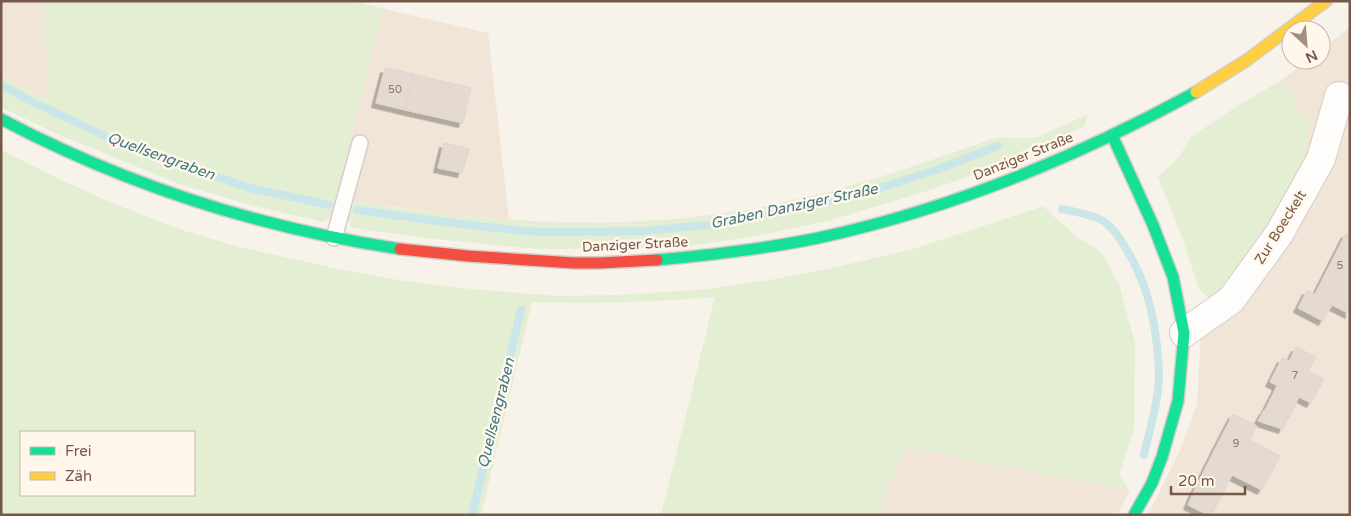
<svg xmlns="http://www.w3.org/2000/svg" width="1351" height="516" font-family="'Varela Round',sans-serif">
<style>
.residential{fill:#f1e5d7}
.green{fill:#e3eed3;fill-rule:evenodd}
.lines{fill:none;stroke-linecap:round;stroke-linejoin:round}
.stream{stroke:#cae6e8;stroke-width:8}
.building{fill:#e4dad1;stroke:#e0d5cc;filter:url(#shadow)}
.lane-casing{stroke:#d6cec6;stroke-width:18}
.street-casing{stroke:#d6cec6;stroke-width:30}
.fast-casing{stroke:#d6cec6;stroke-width:14}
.slow-casing{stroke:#d6cec6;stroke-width:14}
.jam-casing{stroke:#d6cec6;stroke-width:14}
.lane{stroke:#fefdfc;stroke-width:15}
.street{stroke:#fefdfc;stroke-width:28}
.fast{stroke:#16e098;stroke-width:11}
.slow{stroke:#ffcf43;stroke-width:11}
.jam{stroke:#f24e42;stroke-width:11}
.labels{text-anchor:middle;stroke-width:5;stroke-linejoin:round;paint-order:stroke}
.number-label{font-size:11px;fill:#937a6c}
.street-label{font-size:14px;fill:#765848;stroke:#fff7eb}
.water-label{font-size:15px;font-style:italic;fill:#3e7983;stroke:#fff7eb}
</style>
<defs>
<filter id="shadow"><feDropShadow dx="-4.5" dy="4.5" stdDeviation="0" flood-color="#0004"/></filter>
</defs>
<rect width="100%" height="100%" fill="#f7f2ea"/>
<g class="residential">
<polygon points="1,1 45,1 48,100 36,94 1,76"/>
<polygon points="384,9 488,33 509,219 449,215 336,198"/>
<polygon points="1350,27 1350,515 1148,515 1180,450 1197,404 1200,351 1201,319 1219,301 1244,256 1301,171 1309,125 1282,80 1308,60 1321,60 1321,50"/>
<polygon points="906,447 1130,491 1117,515 877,515"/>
</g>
<g class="green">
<path d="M45,1H353L384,9L336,198C333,208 333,218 323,222L250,205L179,184L55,133L1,107V76L36,94L48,99Z"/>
<polygon points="1282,80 1309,125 1301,171 1244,256 1219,301 1209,299 1199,289 1183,240 1158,177 1179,157 1191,137 1236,107"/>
<path d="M1087,115V120L1083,127L967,177L924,192L831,220L756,236L683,247L604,249H539L493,245L418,237L353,228C344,220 349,210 352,200L391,207L449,215L531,221L601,223L679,219L754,209L828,192L893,173L996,138H1035Z"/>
<path d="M1,150L57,178L112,203L185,231L239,247L338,269L404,281L471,289L557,296L618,295L700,290L770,280L828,269L913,249L1044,206L1050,213L1076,236L1102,253L1119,284L1135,343L1134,429L1119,475L1130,491L906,447L877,515H661L715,297C654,302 593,304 532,302L481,515H1ZM194,432V495H21V432Z"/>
</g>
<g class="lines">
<g class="stream">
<polyline points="1,85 35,103 103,135 167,160 250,188 329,205"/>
<path d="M1062,209C1075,212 1092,214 1103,221C1112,227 1120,238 1125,247C1133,260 1140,274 1145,289C1154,314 1159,353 1159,380C1158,403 1149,432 1144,455"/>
<polyline points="357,210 460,224 523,231 557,232 644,231 718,224 796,209 883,187 936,170 998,146"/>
<polyline points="472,515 521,310"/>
</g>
</g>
<g class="building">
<polygon points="385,68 413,74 405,110 376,103"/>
<polygon points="413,74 471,88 463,123 405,110"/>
<polygon points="444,143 469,149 462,173 438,168"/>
<polygon points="1346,233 1350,235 1350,314 1314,296"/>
<polygon points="1307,290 1315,294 1314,296 1332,305 1323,321 1298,308"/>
<polygon points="1296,347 1316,357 1308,371 1324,379 1311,403 1270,382 1282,358 1289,361"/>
<polygon points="1277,386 1299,397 1289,418 1265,410"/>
<polygon points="1264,410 1288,417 1283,429 1258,421"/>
<polygon points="1233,414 1257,426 1250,440 1280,456 1271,473 1217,445"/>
<polygon points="1217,445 1271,473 1262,490 1232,475 1217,504 1193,493"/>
<polygon points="1193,493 1217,504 1212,515 1208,515 1188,505"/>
</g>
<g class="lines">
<defs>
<polyline id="lane" points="334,238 360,143"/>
<polyline id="street" points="1184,333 1231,300 1279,234 1321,159 1339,96"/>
<g id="fast">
<path d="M1,119C128,186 259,228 400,249"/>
<polyline points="1112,135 1153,225 1173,277 1184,333 1178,401 1162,457 1152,483 1134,515"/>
<path d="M657,260C711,255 765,249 818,238C948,210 1079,156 1196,92"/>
</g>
<polyline id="slow" points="1196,92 1247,60 1326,1"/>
<polyline id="jam" points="400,249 468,256 574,263 600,263 657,260"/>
</defs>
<use href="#lane" class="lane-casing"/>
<use href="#street" class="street-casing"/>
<use href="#fast" class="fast-casing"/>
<use href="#slow" class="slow-casing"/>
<use href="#jam" class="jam-casing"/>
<use href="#lane" class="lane"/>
<use href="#street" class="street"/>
<use href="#fast" class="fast"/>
<use href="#slow" class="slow"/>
<use href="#jam" class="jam"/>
</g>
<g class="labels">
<g class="number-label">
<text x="395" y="93">50</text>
<text x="1340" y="269">5</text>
<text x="1295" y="379">7</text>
<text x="1236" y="447">9</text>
</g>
<g class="street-label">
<text transform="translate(1023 156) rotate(-22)" y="5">Danziger Straße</text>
<text transform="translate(1280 227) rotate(-58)" y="5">Zur Boeckelt</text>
<text transform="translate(635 244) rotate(-3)" y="5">Danziger Straße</text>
</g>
<g class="water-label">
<text transform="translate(161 156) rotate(20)" y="5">Quellsengraben</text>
<text transform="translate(794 206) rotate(-12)" y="5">Graben Danziger Straße</text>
<text transform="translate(496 413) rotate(-76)" y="5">Quellsengraben</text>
</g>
</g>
<rect width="1351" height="516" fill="none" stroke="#765848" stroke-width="5"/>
<rect x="20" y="431" width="175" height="65" fill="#fff7eb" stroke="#c8b7aa"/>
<rect x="30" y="447" width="25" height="8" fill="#16e098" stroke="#c8b7aa"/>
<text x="65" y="456" font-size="15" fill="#765848">Frei</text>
<rect x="30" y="472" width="25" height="8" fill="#ffcf43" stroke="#c8b7aa"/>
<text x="65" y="481" font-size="15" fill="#765848">Zäh</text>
<g transform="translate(1306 45) rotate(154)"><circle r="24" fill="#fff7eb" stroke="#c8b7aa"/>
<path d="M0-4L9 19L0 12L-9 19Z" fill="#a38e81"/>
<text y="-8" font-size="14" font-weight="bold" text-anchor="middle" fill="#765848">N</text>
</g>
<path d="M1171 486v8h74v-8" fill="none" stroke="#765848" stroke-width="2.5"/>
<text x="1178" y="486" font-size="15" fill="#765848" stroke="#fff7eb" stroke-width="4" paint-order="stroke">20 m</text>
</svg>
